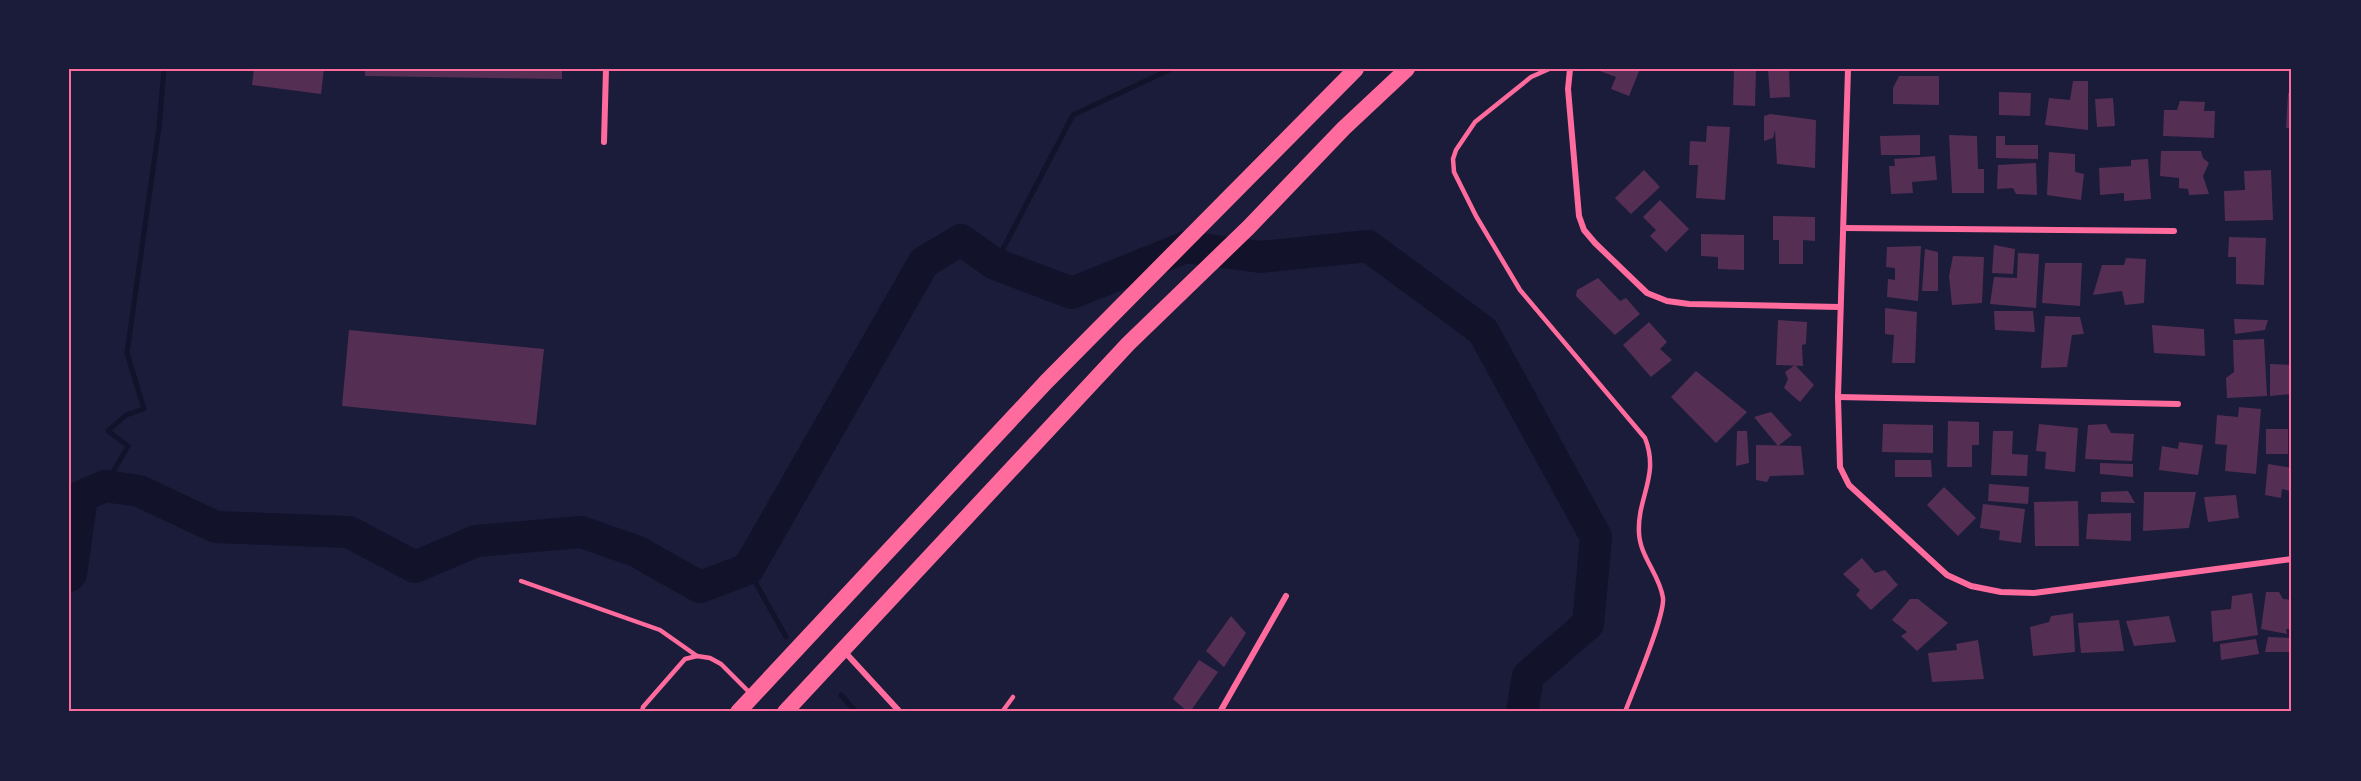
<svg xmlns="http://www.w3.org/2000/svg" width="2361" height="781" font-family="Quicksand,sans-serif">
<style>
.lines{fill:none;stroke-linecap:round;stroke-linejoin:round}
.stream{stroke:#12122b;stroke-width:5}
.river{stroke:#12122b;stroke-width:32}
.building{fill:#542f53}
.service{stroke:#ff6b9d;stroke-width:4.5}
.minor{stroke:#ff6b9d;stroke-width:6}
.trunk{stroke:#ff6b9d;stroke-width:16}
.neatline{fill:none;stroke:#ff6b9d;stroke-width:2}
</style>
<rect width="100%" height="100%" fill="#1b1b3a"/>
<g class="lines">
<g class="stream">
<polyline points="995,264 1073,115 1171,69"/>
<polyline points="105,486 128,446 108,431 126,415 144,409 127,353 159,127 164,69"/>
<polyline points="748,569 786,637"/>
<polyline points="841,695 856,712"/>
</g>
<polyline class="river" points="69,576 71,574 82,496 105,486 139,491 216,527 349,532 415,567 476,541 581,532 636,551 700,587 748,569 924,262 961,240 995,264 1072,293 1186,247 1260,257 1368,246 1483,331 1596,537 1588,624 1528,676 1522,712"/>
</g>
<g class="building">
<polygon points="254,69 324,69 321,94 252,85"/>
<polygon points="365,69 562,69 562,79 365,76"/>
<polygon points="1601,69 1640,69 1629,96 1611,89 1616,77 1600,71"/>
<polygon points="1734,69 1756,69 1755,106 1733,105"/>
<polygon points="1768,69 1789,69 1790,97 1770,98"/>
<polygon points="1899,76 1939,76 1939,105 1893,104 1893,88"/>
<polygon points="2073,81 2088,81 2088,130 2045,125 2049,98 2070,100"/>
<polygon points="1999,92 2031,93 2030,116 1999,115"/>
<polygon points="2288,93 2292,93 2292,128 2286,128"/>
<polygon points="2113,98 2115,126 2097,127 2095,99"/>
<polygon points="2180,101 2205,102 2204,111 2215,111 2214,138 2163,136 2164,110 2177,110"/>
<polygon points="1770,114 1816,120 1815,168 1777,164 1775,130 1773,138 1764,141 1764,116"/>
<polygon points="1707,126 1730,127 1725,200 1696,198 1698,165 1689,165 1690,141 1706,142"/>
<polygon points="1920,135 1920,155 1881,155 1880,136"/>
<polygon points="1949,135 1977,136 1978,169 1984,169 1984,193 1952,193"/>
<polygon points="1996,136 2005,136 2005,145 2038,145 2038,159 1996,158"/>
<polygon points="2161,151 2201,151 2203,158 2209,163 2203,176 2209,194 2189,195 2188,189 2179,188 2179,178 2160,176"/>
<polygon points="2049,152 2075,154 2075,172 2084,174 2081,200 2047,195"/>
<polygon points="1935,156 1937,180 1912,182 1913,193 1891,194 1889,166 1895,166 1894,159"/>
<polygon points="2148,159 2151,199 2124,201 2124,193 2100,195 2099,168 2131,166 2131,160"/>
<polygon points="2036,163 2037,195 2016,194 2013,188 1997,189 1998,165"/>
<polygon points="1644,170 1660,187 1631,214 1615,198"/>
<polygon points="2271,170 2273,220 2225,221 2224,191 2245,190 2244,171"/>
<polygon points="1660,200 1689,229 1666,252 1650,236 1656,230 1643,217"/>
<polygon points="1773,216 1815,217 1815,241 1803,240 1803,264 1779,264 1779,240 1773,240"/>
<polygon points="1701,234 1744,235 1744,270 1718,269 1718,257 1701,256"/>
<polygon points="2229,237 2266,238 2264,285 2236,284 2236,257 2228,257"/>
<polygon points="1994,245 2015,249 2013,274 1992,273"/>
<polygon points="1921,246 1918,301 1887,297 1888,279 1895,280 1895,268 1886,267 1887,247"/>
<polygon points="1925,249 1938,252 1938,291 1922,291"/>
<polygon points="2018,253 2039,254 2036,308 1990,304 1994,277 2017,278"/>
<polygon points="1953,256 1984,257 1982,303 1952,305 1949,276"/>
<polygon points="2126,258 2146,259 2144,303 2125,305 2122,291 2093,295 2102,265 2124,265"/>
<polygon points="2045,263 2082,263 2080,306 2042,303"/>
<polygon points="1598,278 1620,301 1626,298 1640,314 1615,335 1576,296 1577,290"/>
<polygon points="1885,308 1917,312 1915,363 1892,363 1894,335 1885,334"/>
<polygon points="1994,311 2033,311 2035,332 1995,330"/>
<polygon points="2045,316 2080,317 2084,334 2072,335 2067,367 2041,368"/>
<polygon points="2234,319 2268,320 2265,330 2235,334"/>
<polygon points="1778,320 1807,322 1806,344 1802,345 1803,366 1776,365"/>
<polygon points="1649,322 1667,342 1660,349 1672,360 1651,377 1623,345"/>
<polygon points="2152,325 2204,329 2205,356 2154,353"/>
<polygon points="349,330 544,349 536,425 342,406"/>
<polygon points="2264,339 2267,396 2227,398 2226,378 2234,372 2233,340"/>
<polygon points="2270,364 2292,365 2292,394 2270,396"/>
<polygon points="1795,365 1814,385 1800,402 1784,388 1788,379 1785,372"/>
<polygon points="1696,371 1747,412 1716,443 1671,397"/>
<polygon points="2239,407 2261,409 2256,474 2225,471 2227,445 2215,444 2217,415 2238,417"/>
<polygon points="1771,412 1792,435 1778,446 1754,417"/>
<polygon points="1948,421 1979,422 1979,445 1972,445 1972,467 1947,467"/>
<polygon points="1883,424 1933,425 1933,453 1882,452"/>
<polygon points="2039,424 2078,428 2075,472 2045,469 2046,452 2036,451"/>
<polygon points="2106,424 2111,433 2134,434 2132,461 2085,459 2088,425"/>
<rect x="2266" y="429" width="22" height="25"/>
<polygon points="1737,431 1747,431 1749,463 1736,466"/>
<polygon points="1993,431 2013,431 2012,454 2028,455 2027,476 1991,475"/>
<polygon points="2179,442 2203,445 2198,475 2159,470 2162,446 2178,449"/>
<polygon points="1756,445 1801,446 1804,475 1770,476 1767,482 1756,480"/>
<polygon points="1895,460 1931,460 1932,477 1895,477"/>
<polygon points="2100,463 2133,464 2133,477 2100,474"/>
<polygon points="2268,464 2292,468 2290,491 2282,489 2281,498 2265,495"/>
<polygon points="1989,484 2029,487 2028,504 1988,501"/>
<polygon points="1944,487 1976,518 1958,536 1927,505"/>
<polygon points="2128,491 2135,503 2101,502 2101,492"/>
<polygon points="2144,492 2196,492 2189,528 2143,531"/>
<polygon points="2236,495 2239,518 2208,522 2204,497"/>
<polygon points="2078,501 2079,546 2035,546 2034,502"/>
<polygon points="1983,504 2025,509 2021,543 1999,540 2000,531 1980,528"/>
<polygon points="2131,513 2131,541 2086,539 2088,514"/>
<polygon points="1862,558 1875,573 1885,570 1898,585 1871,610 1856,595 1860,590 1843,574"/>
<polygon points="2266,592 2279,592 2283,599 2292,600 2292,629 2286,629 2287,634 2261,629"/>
<polygon points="2252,593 2258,635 2213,642 2211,611 2231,609 2232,596"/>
<polygon points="1910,599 1918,599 1948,623 1917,651 1901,636 1907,632 1892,620"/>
<polygon points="2073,613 2075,652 2033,656 2030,627 2049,622 2051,616"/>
<polygon points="1231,616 1246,633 1224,667 1206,651"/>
<polygon points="2169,616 2176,642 2134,646 2126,621"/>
<polygon points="2119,620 2124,651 2081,653 2078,623"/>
<polygon points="2268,637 2292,638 2292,652 2265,652"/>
<polygon points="2256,639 2259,654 2221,660 2220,644"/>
<polygon points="1978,640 1984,679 1932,682 1928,653 1957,650 1956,644"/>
<polygon points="1199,660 1218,672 1190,712 1188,712 1173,699"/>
</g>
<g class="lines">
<g class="service">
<path d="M1549,69L1531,77L1475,122L1456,150L1453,159L1454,172L1476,216L1520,290L1645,438C1660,476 1637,497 1639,533C1640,557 1660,575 1663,598C1665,616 1633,691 1625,712"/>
<polyline points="521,581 660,630 697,656"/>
<polyline points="642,712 643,707 685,659 697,656 710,658 721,664 751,694"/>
<polyline points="1002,712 1013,697"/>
</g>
<g class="minor">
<polyline points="1570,69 1568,89 1579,216 1584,230 1595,243 1647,293 1667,301 1689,304 1840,307"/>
<polyline points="1848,69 1838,397 1840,467 1849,485 1947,575 1971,586 2001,592 2034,593 2292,559"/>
<polyline points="604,142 606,69"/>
<polyline points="1844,228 2174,231"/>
<polyline points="1838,397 2178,404"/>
<polyline points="843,650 900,712"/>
<polyline points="1220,712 1286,596"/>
</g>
<g class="trunk">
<polyline points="738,712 1046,382 1356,69"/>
<polyline points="785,712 1128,344 1249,227 1344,128 1407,69"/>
</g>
</g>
<rect width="2361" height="781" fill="none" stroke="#1b1b3a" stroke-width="141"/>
<rect x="70" y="70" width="2220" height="640" class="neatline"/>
</svg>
